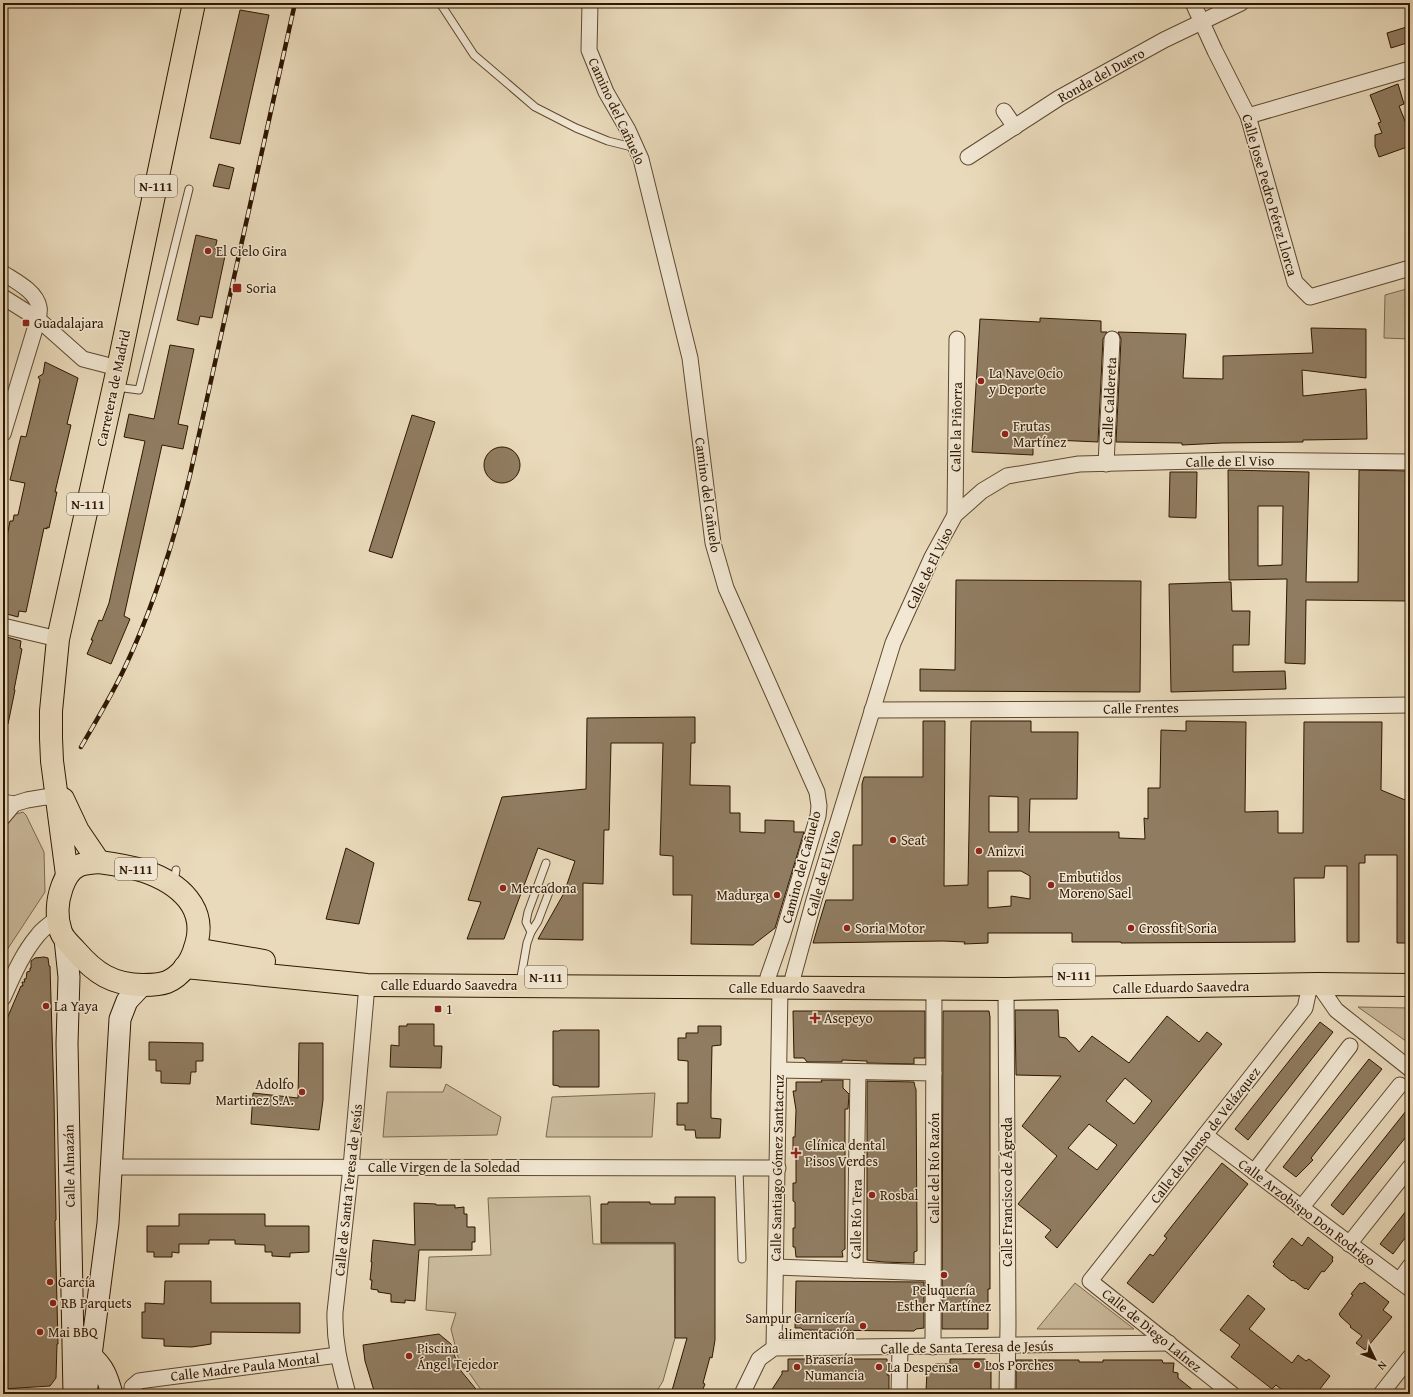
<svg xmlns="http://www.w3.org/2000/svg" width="1413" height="1397" font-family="'Gentium Book Plus',serif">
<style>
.green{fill:#c9b99b;stroke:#7c684e}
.building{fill:#907c61;stroke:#2f1700;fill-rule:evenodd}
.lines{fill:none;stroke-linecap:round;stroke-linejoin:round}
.lane-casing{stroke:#5e482f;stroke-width:9}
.street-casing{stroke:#5e482f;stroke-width:17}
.secondary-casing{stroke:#2f1700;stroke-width:23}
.primary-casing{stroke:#2f1700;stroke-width:24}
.lane{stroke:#f1e7d3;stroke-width:7}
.street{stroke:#f1e7d3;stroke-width:15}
.secondary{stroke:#f1e7d3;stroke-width:21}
.primary{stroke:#e9dabb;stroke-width:22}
.rail-casing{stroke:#2f1700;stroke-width:4.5}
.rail{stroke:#f1e7d3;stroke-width:3;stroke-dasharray:9;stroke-linecap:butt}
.poi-dot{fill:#8f2418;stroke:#f1e7d3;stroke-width:1.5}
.labels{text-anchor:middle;stroke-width:3;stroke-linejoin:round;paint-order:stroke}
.shield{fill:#f1e7d3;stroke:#69553f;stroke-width:1}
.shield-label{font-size:13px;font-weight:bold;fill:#2f1700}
.street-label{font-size:14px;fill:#2f1700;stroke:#f1e7d3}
.poi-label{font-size:14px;fill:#2f1700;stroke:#f1e7d3;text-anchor:start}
</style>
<rect width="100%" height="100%" fill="#e9dabb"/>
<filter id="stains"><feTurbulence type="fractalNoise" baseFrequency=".005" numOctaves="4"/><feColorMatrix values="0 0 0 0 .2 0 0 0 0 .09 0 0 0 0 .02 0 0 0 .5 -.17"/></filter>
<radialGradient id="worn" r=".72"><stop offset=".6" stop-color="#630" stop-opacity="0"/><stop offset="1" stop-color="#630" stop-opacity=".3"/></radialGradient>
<g class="green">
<polygon points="1410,288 1410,339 1384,338 1385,295"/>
<polygon points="23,812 26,815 44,852 45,892 3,956 3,830 16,814"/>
<polygon points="1358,1007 1410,1008 1410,1044"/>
<polygon points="446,1084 501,1117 497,1135 383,1137 387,1092 443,1092"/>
<polygon points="655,1093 652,1137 546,1137 552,1097"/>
<polygon points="590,1196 593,1244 674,1244 675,1338 663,1381 655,1394 484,1394 458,1357 451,1329 456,1313 426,1310 429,1257 491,1255 488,1198"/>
<polygon points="1075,1283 1134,1329 1037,1329"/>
</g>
<g class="building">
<polygon points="240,10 269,15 240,144 210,138"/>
<polygon points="1410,26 1410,42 1391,48 1387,33"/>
<polygon points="1398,84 1404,104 1399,106 1407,126 1410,125 1410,146 1379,157 1375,146 1375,135 1382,133 1378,123 1381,122 1370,95"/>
<polygon points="219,164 234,168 229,189 213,186"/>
<polygon points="196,235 217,240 215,249 226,251 212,318 200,316 198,325 177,320"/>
<polygon points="1040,318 1101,321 1101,332 1107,332 1103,339 1098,442 1033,439 1033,455 972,452 980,319 1040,322"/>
<polygon points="1311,328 1366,329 1366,378 1302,370 1303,396 1366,389 1367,439 1303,440 1303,442 1222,443 1182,445 1182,443 1116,442 1121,339 1118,332 1186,334 1183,378 1223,379 1223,356 1313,353"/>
<polygon points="170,345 194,349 178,424 188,426 183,449 162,445 124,616 130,619 111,664 87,654 93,640 91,640 99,620 102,621 109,603 145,441 124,437 129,414 154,419"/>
<polygon points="45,362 78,378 67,424 71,425 55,492 57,492 49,528 47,527 47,529 44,528 26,612 19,611 18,617 3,613 3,557 10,521 13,521 14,515 18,515 25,483 10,480 21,436 26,437 40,380 38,377 43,374"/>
<polygon points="412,415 435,422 392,558 369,551"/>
<circle cx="502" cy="465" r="18"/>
<path d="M1228,470L1309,472L1306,582H1358L1359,470L1410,471V601L1306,600L1305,664L1285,663L1287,579L1229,580ZM1258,506H1283L1282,565L1258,566Z"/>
<polygon points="1170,472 1197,472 1196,518 1169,517"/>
<polygon points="956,580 1141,581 1140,692 920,691 920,669 955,670"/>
<polygon points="1231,582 1232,611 1250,611 1249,645 1233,645 1233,672 1285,671 1286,689 1171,692 1169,584"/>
<polygon points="3,636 21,641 20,648 22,649 14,690 15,690 8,724 3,723"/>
<polygon points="695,717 695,743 691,743 690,785 730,786 730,813 740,813 740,832 765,833 765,820 794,821 794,832 804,832 775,928 753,945 691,944 692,895 673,895 673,856 660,855 663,743 611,743 609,830 604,830 603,884 583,883 583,940 538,939 564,893 575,861 538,848 504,939 467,939 481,902 468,900 502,797 586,789 587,718"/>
<path d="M923,721H945L944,886L968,885L971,721H1031V732H1078L1077,799H1030L1029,832H1119V838L1145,839L1144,818L1148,819V788H1160L1161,730L1186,731V721L1246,722L1245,812L1278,811V833H1303L1304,722H1382L1381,790L1410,802V943H1397V855H1365V863H1359V942H1347V866H1325L1324,878H1294L1295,942L1121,943V942H1072V933H988V943L964,944L965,942L943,941L813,943L826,900H853V845H862V784L864,777H923ZM989,796L1018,797V832H989ZM988,871H1021L1030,876V899L1011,896V906L988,908Z"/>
<polygon points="346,848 374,863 359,924 326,919"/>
<polygon points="44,957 48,958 49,966 50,966 54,1098 56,1220 55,1221 58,1344 57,1344 56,1378 50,1386 3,1389 3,1028 21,986 23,986 22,982 25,982 24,979 26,979 27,972 30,971 30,968 31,968 31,961 35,958"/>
<path d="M1015,1010H1058L1059,1037L1066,1038L1079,1052L1092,1036L1129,1063L1167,1016L1199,1042L1207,1032L1222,1044L1057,1248L1045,1237L1051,1230L1018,1204L1057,1156L1022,1126L1061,1076L1016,1075ZM1125,1078L1152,1101L1134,1124L1106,1101ZM1089,1124L1117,1145L1097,1170L1068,1148Z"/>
<polygon points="793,1011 925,1011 925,1058 914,1058 914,1064 867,1063 867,1061 842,1060 842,1062 807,1062 804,1058 794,1058"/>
<polygon points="943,1011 989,1011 990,1017 990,1289 988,1289 988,1329 942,1329"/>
<polygon points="1320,1022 1333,1032 1248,1140 1235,1129"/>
<polygon points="407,1024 434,1024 434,1046 442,1046 441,1068 390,1067 391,1045 399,1046 399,1026 407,1026"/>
<polygon points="698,1026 721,1026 721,1045 712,1046 711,1095 711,1118 721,1119 720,1138 696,1138 695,1130 685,1130 685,1125 677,1125 677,1103 688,1103 688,1061 678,1060 678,1038 686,1038 686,1033 698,1033"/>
<polygon points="560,1030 599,1030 599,1087 559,1087 559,1086 553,1085 553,1031 559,1031"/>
<polygon points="149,1042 203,1043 203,1061 196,1061 196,1072 191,1072 190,1084 161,1083 161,1071 156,1071 156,1060 149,1060"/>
<polygon points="299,1043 323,1043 323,1100 319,1130 251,1124 253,1093 298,1098"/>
<polygon points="1369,1059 1382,1069 1311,1158 1313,1160 1296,1177 1283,1167"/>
<polygon points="821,1080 843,1080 843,1088 849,1094 848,1109 845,1109 845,1249 842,1251 843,1257 796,1257 795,1247 793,1247 793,1228 795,1228 795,1202 793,1201 793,1183 796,1183 796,1156 793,1156 793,1137 795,1137 796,1110 793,1091 796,1091 796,1082 822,1082"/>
<polygon points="867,1081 914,1082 915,1087 916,1089 917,1233 917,1251 914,1252 914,1263 883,1262 867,1260"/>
<polygon points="1410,1106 1410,1132 1343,1215 1331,1205"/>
<polygon points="1222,1163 1248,1184 1153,1303 1127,1283 1150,1254 1153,1256 1167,1238 1164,1236"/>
<polygon points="675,1197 715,1197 715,1340 712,1358 710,1357 703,1383 705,1384 701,1394 671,1394 687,1338 675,1338 675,1243 601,1243 601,1204 608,1204 608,1202 650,1202 650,1204 675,1204"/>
<polygon points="414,1203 436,1204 436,1205 455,1205 455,1208 464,1207 464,1214 467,1214 467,1227 475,1227 475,1242 472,1242 472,1250 419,1250 415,1301 405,1300 405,1303 391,1302 391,1294 378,1292 378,1290 371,1289 372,1280 370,1280 372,1262 371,1262 373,1240 415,1245"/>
<polygon points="1410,1206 1410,1240 1405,1238 1393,1254 1380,1244"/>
<polygon points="179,1214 265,1214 265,1226 309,1226 309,1252 290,1253 290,1257 272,1256 272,1252 265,1252 265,1245 235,1244 235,1240 209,1240 209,1244 179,1244 179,1253 172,1252 172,1257 154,1257 154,1252 147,1252 147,1226 179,1226"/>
<polygon points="1308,1237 1333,1257 1332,1260 1333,1261 1324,1272 1322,1271 1308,1290 1306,1288 1305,1289 1293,1280 1292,1281 1273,1266 1275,1264 1273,1262 1292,1238 1302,1246"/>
<polygon points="165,1281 211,1281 211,1303 300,1303 300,1333 211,1332 211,1344 192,1347 164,1346 164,1339 142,1338 142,1312 145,1312 145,1303 164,1304"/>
<polygon points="796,1281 924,1282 924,1328 916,1329 914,1331 803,1330 801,1328 795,1328"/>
<polygon points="1364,1282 1389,1302 1383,1310 1392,1317 1365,1350 1356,1343 1362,1336 1350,1327 1351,1326 1340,1316 1340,1315 1339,1314 1353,1295 1351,1294 1360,1283 1362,1284"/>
<polygon points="1248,1295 1265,1309 1249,1329 1292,1363 1298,1355 1306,1361 1309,1359 1330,1376 1316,1394 1287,1394 1276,1385 1272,1389 1231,1357 1240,1345 1220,1330"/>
<polygon points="439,1334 451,1344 453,1352 461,1371 480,1394 375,1394 365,1361 363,1345"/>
<polygon points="788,1359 887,1359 887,1375 889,1375 889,1394 769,1394 782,1374 782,1371 788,1371"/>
<polygon points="950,1359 985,1359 991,1364 991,1394 933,1394 933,1391 926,1391 927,1371 933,1371 933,1366 936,1366 935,1364 950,1364"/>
<polygon points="1016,1360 1079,1360 1079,1362 1103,1362 1103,1360 1162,1360 1163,1363 1174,1363 1173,1372 1178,1373 1178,1378 1198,1394 1016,1394"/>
</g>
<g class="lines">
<defs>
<g id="lane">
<polyline points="440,3 474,55 535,107 576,128 608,141 636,148"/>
<polyline points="116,387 139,390 189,189"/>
<polyline points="174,882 176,870"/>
<polyline points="531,932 538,921 551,887"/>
<polyline points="521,977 527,943 531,932 526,922 528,912 546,863"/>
<polyline points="739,1168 742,1259"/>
</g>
<g id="street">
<polyline points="590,3 589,50 606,92 628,130 641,159 690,358 713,543 726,588 817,792 819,806 818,816 782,937 768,977"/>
<polyline points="1193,3 1215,51 1248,116 1295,282 1310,297 1410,268"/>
<polyline points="1004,111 1015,127"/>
<polyline points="1248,116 1410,69"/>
<polyline points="968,157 1059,98 1164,40 1241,3"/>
<path d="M3,273C15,281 36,291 39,307C40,310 39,315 38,319L3,434"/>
<polyline points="3,297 38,319 83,359 118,368"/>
<polyline points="1106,464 1112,339"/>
<polyline points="955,515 957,339"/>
<polyline points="3,626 58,639"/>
<polyline points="872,710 1143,709 1410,705"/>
<polyline points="3,802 14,804 27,800 45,797 53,798 64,803"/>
<polyline points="3,817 14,804"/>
<polyline points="793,977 814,900 893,643 932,557 955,515 982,491 1007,476 1079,464 1237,460 1410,462"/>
<polyline points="1318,984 1336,1010 1410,1069"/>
<polyline points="1006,989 1008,1325 1007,1394"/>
<path d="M3,998C13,976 22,954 38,935C44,927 52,924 58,916"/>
<polyline points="779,1070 934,1073"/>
<polyline points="1205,1135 1410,1289"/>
<polyline points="111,1167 778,1168"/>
<polyline points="1254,1172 1350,1046"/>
<polyline points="1301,1208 1400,1085"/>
<polyline points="1349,1244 1410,1167"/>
<polyline points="776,1267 933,1273"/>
<polyline points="855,1270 858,1072"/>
<polyline points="1399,1281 1410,1266"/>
<polyline points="933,1347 934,989"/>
<polyline points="774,1348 780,988"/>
<polyline points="132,1394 132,1387 139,1381 146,1380 338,1355"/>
<path d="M348,1394C340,1365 334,1342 335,1312L351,1167L367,985"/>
<polyline points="742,1394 759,1359 774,1348 1169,1343"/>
<polyline points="899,1394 900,1348"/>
<polyline points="1232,1394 1090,1281 1305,1008 1310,985"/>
<polyline points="1381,1394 1410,1357"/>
</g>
<g id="secondary">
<polyline points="65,939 69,977 67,1043 74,1394"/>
<path d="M90,1355C104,1367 107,1376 112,1394"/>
<polyline points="86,1394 108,1223 120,1019 127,1001 142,985"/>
</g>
<g id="primary">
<polyline points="63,799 78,831 99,862"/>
<path d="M99,862C114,864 129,866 144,871C179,883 209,908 195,948C191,962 181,976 167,982C159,985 151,985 143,985C113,985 95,973 76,951C70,944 64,940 61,932C56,918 57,901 62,887C65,879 69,870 78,866C84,863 92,863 99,862Z"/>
<polyline points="67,875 52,761 51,738 51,711 58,639 118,368 194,3"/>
<polyline points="195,949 264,961"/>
<polyline points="185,967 367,985 1006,989 1318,984 1410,985"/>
</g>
</defs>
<use href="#lane" class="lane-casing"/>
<use href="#street" class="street-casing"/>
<use href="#secondary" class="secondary-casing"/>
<use href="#primary" class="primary-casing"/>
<use href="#lane" class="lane"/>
<use href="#street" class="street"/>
<use href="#secondary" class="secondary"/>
<use href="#primary" class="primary"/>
<defs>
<path id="rail" d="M81,747C96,721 112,695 125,667C154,606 174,541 190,475L295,3"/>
</defs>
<use href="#rail" class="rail-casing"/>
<use href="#rail" class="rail"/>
</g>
<g class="poi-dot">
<circle cx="208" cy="251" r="4"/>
<rect x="232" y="283" width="10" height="10" rx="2"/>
<rect x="22" y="319" width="8" height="8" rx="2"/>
<circle cx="981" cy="381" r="4"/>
<circle cx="1005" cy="434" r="4"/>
<circle cx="893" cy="840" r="4"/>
<circle cx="979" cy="851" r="4"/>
<circle cx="1051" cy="885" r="4"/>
<circle cx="503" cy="888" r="4"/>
<circle cx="777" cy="895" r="4"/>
<circle cx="847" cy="928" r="4"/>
<circle cx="1131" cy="928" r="4"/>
<circle cx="46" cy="1006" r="4"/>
<rect x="434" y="1005" width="8" height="8" rx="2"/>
<path d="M813 1012h4v4h4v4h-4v4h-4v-4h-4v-4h4z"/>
<circle cx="302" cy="1092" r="4"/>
<path d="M794 1147h4v4h4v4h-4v4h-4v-4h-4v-4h4z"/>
<circle cx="872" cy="1195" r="4"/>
<circle cx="944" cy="1275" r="4"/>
<circle cx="50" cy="1282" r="4"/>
<circle cx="53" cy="1303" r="4"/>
<circle cx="863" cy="1326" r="4"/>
<circle cx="40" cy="1332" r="4"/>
<circle cx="409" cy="1356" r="4"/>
<circle cx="977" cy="1365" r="4"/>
<circle cx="797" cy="1367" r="4"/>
<circle cx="879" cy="1367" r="4"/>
</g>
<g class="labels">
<g class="shield">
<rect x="135" y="175" width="42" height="22" rx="3"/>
<rect x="67" y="493" width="42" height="22" rx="3"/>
<rect x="115" y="858" width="42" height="22" rx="3"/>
<rect x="1053" y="964" width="42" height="22" rx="3"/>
<rect x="525" y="966" width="42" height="22" rx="3"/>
</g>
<g class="shield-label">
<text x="156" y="191">N-111</text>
<text x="88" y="509">N-111</text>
<text x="136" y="874">N-111</text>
<text x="1074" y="980">N-111</text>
<text x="546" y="982">N-111</text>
</g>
<g class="street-label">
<text transform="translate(1101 75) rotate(-29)" y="5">Ronda del Duero</text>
<text transform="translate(617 111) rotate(65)" y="5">Camino del Cañuelo</text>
<text transform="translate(1270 195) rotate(74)" y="5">Calle Jose Pedro Pérez Llorca</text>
<text transform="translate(113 388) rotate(-78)" y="5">Carretera de Madrid</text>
<text transform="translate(1109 401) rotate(-87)" y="5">Calle Caldereta</text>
<text transform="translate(956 427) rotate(-89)" y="5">Calle la Piñorra</text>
<text transform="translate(1230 461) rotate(-1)" y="5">Calle de El Viso</text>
<text transform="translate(708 495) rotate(82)" y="5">Camino del Cañuelo</text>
<text transform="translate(929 568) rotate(-64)" y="5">Calle de El Viso</text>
<text transform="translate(1141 708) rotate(-1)" y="5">Calle Frentes</text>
<text transform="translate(801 867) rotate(-75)" y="5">Camino del Cañuelo</text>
<text transform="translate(823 873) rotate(-73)" y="5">Calle de El Viso</text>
<text x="449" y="990">Calle Eduardo Saavedra</text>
<text transform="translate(1181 987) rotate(-1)" y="5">Calle Eduardo Saavedra</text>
<text x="797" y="993">Calle Eduardo Saavedra</text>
<text transform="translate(1205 1135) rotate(-52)" y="5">Calle de Alonso de Velázquez</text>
<text transform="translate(69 1166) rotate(-91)" y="5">Calle Almazán</text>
<text x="444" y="1172">Calle Virgen de la Soledad</text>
<text transform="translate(777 1168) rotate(-89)" y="5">Calle Santiago Gómez Santacruz</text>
<text transform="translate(934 1168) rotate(-90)" y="5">Calle del Río Razón</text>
<text transform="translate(348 1190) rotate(-84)" y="5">Calle de Santa Teresa de Jesús</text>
<text transform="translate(1007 1192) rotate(-90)" y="5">Calle Francisco de Ágreda</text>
<text transform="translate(1307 1212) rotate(37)" y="5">Calle Arzobispo Don Rodrigo</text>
<text transform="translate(856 1219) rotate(-89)" y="5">Calle Río Tera</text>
<text transform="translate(1152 1330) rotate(39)" y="5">Calle de Diego Laínez</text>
<text transform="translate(967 1347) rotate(-1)" y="5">Calle de Santa Teresa de Jesús</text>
<text transform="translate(245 1367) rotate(-7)" y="5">Calle Madre Paula Montal</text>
</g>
<g class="poi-label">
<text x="216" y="256">El Cielo Gira</text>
<text x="246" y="293">Soria</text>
<text x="34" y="328">Guadalajara</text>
<text x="989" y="378">La Nave Ocio<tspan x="989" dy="16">y Deporte</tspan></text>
<text x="1013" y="431">Frutas<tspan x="1013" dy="16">Martínez</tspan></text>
<text x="901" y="845">Seat</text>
<text x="987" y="856">Anizvi</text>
<text x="1059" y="882">Embutidos<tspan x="1059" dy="16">Moreno Sael</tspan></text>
<text x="511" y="893">Mercadona</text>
<text x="769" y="900" text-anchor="end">Madurga</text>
<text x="855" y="933">Soria Motor</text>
<text x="1139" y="933">Crossfit Soria</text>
<text x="54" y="1011">La Yaya</text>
<text x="446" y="1014">1</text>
<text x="824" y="1023">Asepeyo</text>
<text x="294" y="1089" text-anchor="end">Adolfo<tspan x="294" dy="16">Martinez S.A.</tspan></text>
<text x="805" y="1150">Clínica dental<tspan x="805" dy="16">Pisos Verdes</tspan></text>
<text x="880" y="1200">Rosbal</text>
<text x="58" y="1287">García</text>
<text x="944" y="1295" text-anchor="middle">Peluquería<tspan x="944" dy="16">Esther Martínez</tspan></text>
<text x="61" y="1308">RB Parquets</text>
<text x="855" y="1323" text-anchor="end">Sampur Carnicería<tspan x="855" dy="16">alimentación</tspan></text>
<text x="48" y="1337">Mai BBQ</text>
<text x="417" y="1353">Piscina<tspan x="417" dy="16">Ángel Tejedor</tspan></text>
<text x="805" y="1364">Brasería<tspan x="805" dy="16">Numancia</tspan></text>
<text x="985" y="1370">Los Porches</text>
<text x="887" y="1372">La Despensa</text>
</g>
</g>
<rect width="1413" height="1397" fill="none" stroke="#e9dabb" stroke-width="16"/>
<rect x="4" y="4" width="1405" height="1389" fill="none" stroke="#2f1700" stroke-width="2"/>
<rect x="8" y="8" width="1397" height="1381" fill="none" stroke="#2f1700"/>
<g transform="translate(1375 1359) rotate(133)" stroke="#f1e7d3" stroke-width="3" paint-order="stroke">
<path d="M0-3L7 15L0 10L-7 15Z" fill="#2f1700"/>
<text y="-6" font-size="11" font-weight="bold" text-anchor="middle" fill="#2f1700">N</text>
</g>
<rect width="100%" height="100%" filter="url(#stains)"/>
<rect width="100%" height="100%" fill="url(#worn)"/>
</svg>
